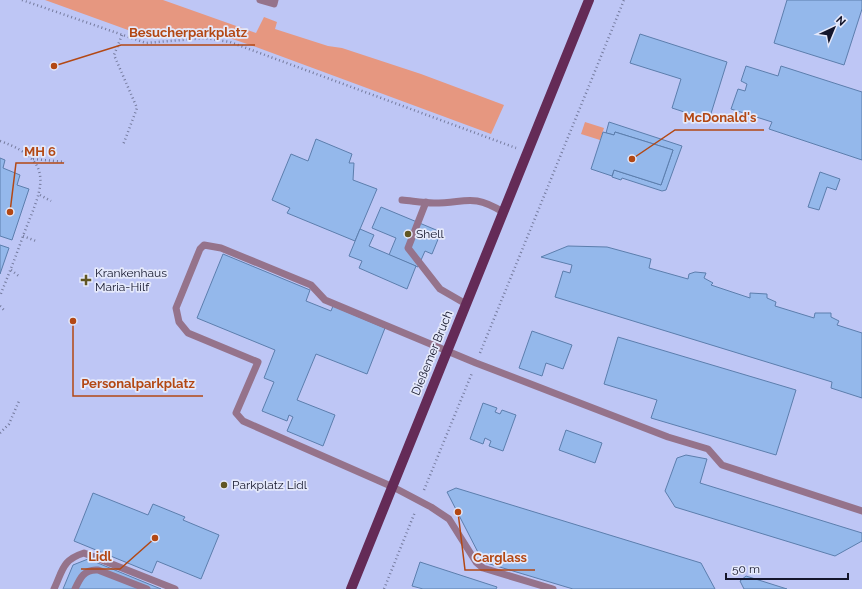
<svg xmlns="http://www.w3.org/2000/svg" width="862" height="589" font-family="Raleway,sans-serif">
<style>
.green{fill:#e69780}
.building{fill:#94b8eb;stroke:#5c7ead}
.lines{fill:none;stroke-linecap:round;stroke-linejoin:round}
.path{stroke:#757b9e;stroke-width:2.5;stroke-dasharray:1 3;stroke-linecap:butt}
.lane{stroke:#95738b;stroke-width:7}
.primary{stroke:#642b57;stroke-width:10}
.poi-dot{fill:#615623;stroke:#e5e9fb;stroke-width:1.5}
.labels{text-anchor:middle;stroke-width:3.5;stroke-linejoin:round;paint-order:stroke}
.poi-label{font-size:12px;fill:#14162b;stroke:#e5e9fb;text-anchor:start}
.street-label{font-size:12px;fill:#14162b;stroke:#e5e9fb}
.leader{fill:none;stroke:#b34814;stroke-width:1.5}
.callout-dot{fill:#b34814;stroke:#e5e9fb;stroke-width:1.5}
.callout-label{font-size:13px;text-anchor:middle;font-weight:bold;fill:#b34814;stroke:#e5e9fb;stroke-width:3.5;stroke-linejoin:round;paint-order:stroke}
</style>
<rect width="100%" height="100%" fill="#bec6f5"/>
<g class="green">
<polygon points="45,0 163,0 256,33 264,17 277,22 275,29 328,46 342,48 421,74 504,105 491,134 253,46 206,30 171,34 139,34"/>
<polygon points="585,122 604,128 600,140 581,134"/>
</g>
<g class="building">
<polygon points="787,0 862,0 862,9 844,65 774,43"/>
<polygon points="640,34 727,62 709,120 672,108 681,79 630,63"/>
<polygon points="746,66 778,76 781,66 862,92 862,160 769,129 772,122 731,109 738,89 745,91 747,84 741,81"/>
<polygon points="609,122 682,146 666,190 662,191 622,178 621,180 612,177 614,170 661,185 673,150 615,132 614,135 606,133"/>
<polygon points="603,132 614,135 615,132 673,150 661,185 614,170 612,176 591,169"/>
<polygon points="316,139 352,154 349,163 354,163 353,180 377,189 355,241 287,213 290,208 272,200 291,154 308,161"/>
<polygon points="0,158 5,160 3,168 20,175 17,185 29,189 12,240 0,236"/>
<polygon points="820,172 840,179 836,190 827,187 819,210 808,207"/>
<polygon points="381,207 441,232 432,254 425,251 418,267 389,255 396,238 372,228"/>
<polygon points="360,229 374,235 369,246 416,266 407,289 359,268 362,261 349,256"/>
<polygon points="0,245 9,248 0,274"/>
<polygon points="568,246 607,247 651,259 649,268 688,279 689,274 695,272 706,273 704,278 713,283 711,285 750,298 750,293 767,294 767,298 776,302 775,306 814,318 815,313 831,313 831,317 839,321 837,325 862,333 862,398 831,388 832,382 555,297 563,271 570,273 572,265 541,257"/>
<polygon points="223,254 310,290 306,301 331,311 333,306 385,328 367,374 316,354 297,400 335,415 323,446 287,431 293,417 289,415 287,421 262,411 274,382 264,378 275,350 197,318"/>
<polygon points="532,331 572,345 563,369 546,363 542,376 519,368"/>
<polygon points="618,337 796,390 776,455 651,418 657,400 604,384"/>
<polygon points="483,403 497,408 495,412 500,414 502,410 516,415 503,451 489,446 491,441 485,438 483,444 470,439"/>
<polygon points="566,430 602,443 595,463 559,450"/>
<polygon points="686,455 707,459 700,483 862,533 862,541 835,556 675,507 665,491 677,458"/>
<polygon points="456,488 701,563 715,589 573,589 483,562 447,492"/>
<polygon points="93,493 148,515 153,504 185,517 183,520 219,535 201,579 157,561 152,573 74,541"/>
<polygon points="88,559 161,589 63,589 73,565"/>
<polygon points="420,562 497,587 496,589 423,589 412,586"/>
<polygon points="746,576 787,589 744,589 740,581"/>
</g>
<g class="lines">
<g class="path">
<polyline points="22,0 146,43 205,38 230,42 516,148"/>
<polyline points="122,35 114,55 137,108 123,145"/>
<path d="M0,141C60,162 40,191 23,236C16,256 8,276 0,296"/>
<polyline points="33,159 65,162"/>
<polyline points="40,195 51,201"/>
<polyline points="23,236 36,241"/>
<polyline points="11,270 20,277"/>
<polyline points="0,306 5,311"/>
<polyline points="480,353 624,0"/>
<polyline points="0,433 9,424 19,401"/>
<polyline points="424,490 472,373"/>
<polyline points="384,589 415,512"/>
</g>
<g class="lane">
<polyline points="260,0 274,4 275,0"/>
<path d="M402,200C413,201 423,203 434,203C466,203 472,193 503,212"/>
<polyline points="426,202 408,248 440,289 466,304"/>
<path d="M54,589C63,570 62,560 84,553L175,589"/>
<path d="M75,589C80,578 84,569 98,570L147,589"/>
<polyline points="553,589 483,568 476,562 449,519 431,507 393,487 243,421 236,413 258,362 188,333 179,322 176,308 200,249 204,245 221,248 311,285 325,300 476,363 668,437 708,449 722,465 862,511"/>
</g>
<polyline class="primary" points="351,589 589,0"/>
</g>
<g class="poi-dot">
<circle cx="408" cy="234" r="4"/>
<path d="M84 274h4v4h4v4h-4v4h-4v-4h-4v-4h4z"/>
<circle cx="224" cy="485" r="4"/>
</g>
<g class="labels">
<g class="poi-label">
<text x="416" y="238">Shell</text>
<text x="95" y="277">Krankenhaus<tspan x="95" dy="14">Maria-Hilf</tspan></text>
<text x="232" y="489">Parkplatz Lidl</text>
</g>
<g class="street-label">
<text transform="translate(432 353) rotate(-68)" y="4">Dießemer Bruch</text>
</g>
</g>
<path class="leader" d="M54 66L121 45H255M632 159L675 130H764M10 212L16 163H64M73 321L73 396H203M155 538L120 569H81M458 512L465 570H535"/>
<g class="callout-dot">
<circle cx="54" cy="66" r="4"/>
<circle cx="632" cy="159" r="4"/>
<circle cx="10" cy="212" r="4"/>
<circle cx="73" cy="321" r="4"/>
<circle cx="155" cy="538" r="4"/>
<circle cx="458" cy="512" r="4"/>
</g>
<g class="callout-label">
<text x="188" y="37">Besucherparkplatz</text>
<text x="720" y="122">McDonald's</text>
<text x="40" y="156">MH 6</text>
<text x="138" y="388">Personalparkplatz</text>
<text x="100" y="561">Lidl</text>
<text x="500" y="562">Carglass</text>
</g>
<g transform="translate(834 28) rotate(44)" stroke="#e5e9fb" stroke-width="3" paint-order="stroke">
<path d="M0-3L7 15L0 10L-7 15Z" fill="#14162b"/>
<text y="-6" font-size="11" font-weight="bold" text-anchor="middle" fill="#14162b">N</text>
</g>
<path d="M726 573v6h122v-6" fill="none" stroke="#14162b" stroke-width="2"/>
<text x="732" y="573" font-size="12" fill="#14162b" stroke="#e5e9fb" stroke-width="3" paint-order="stroke">50 m</text>
</svg>
